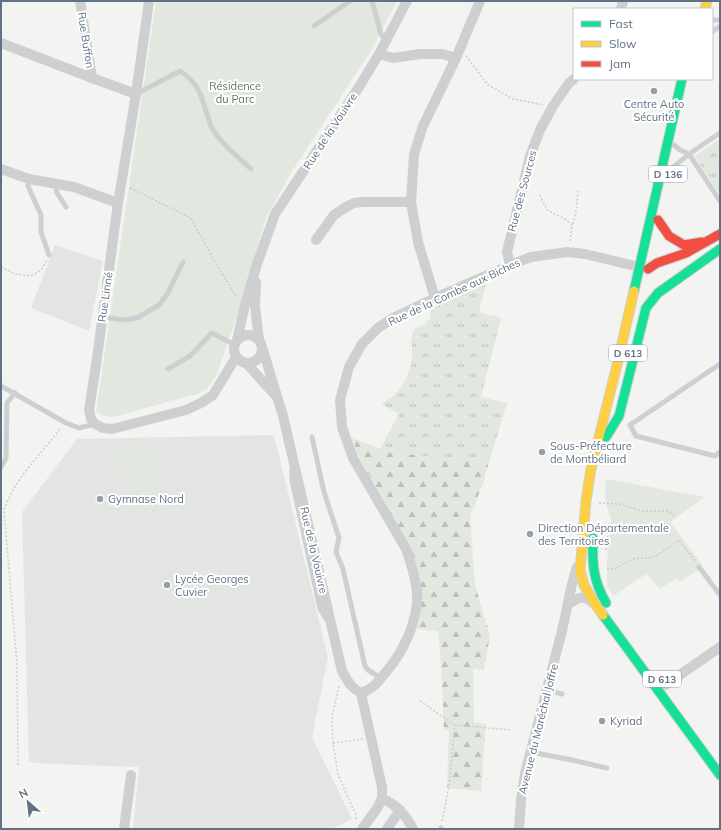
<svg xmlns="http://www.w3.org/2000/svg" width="721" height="830" font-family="Mulish,sans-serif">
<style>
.built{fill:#e3e5e3}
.grass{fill:url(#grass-tufts)}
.forest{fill:url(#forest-firs)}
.park{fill:#e2e7df}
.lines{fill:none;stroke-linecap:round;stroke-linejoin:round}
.fast-casing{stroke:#ced0d0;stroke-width:11}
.slow-casing{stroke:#ced0d0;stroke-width:11}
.jam-casing{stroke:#ced0d0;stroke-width:11}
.path{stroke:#ccc;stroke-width:1.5;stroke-dasharray:2 2;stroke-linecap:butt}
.lane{stroke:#cecfd0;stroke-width:5}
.street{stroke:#cecfd0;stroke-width:10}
.fast{stroke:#16e098;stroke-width:9}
.slow{stroke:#ffcf43;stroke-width:9}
.jam{stroke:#f24e42;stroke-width:9}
.poi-dot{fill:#93a0aa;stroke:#fff;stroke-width:1.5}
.labels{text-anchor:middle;stroke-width:4;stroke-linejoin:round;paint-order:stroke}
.shield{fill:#fff;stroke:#909ca9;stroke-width:1}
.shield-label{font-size:10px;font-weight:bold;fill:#607284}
.street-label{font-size:11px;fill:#607284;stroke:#fff}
.park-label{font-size:11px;fill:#647a60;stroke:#fff}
.poi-label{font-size:11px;fill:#607284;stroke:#fff;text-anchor:start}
</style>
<defs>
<pattern id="grass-tufts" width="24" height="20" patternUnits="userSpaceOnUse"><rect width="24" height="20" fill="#e2e7df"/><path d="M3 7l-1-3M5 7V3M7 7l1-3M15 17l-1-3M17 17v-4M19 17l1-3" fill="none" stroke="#bbc0ba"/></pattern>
<pattern id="forest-firs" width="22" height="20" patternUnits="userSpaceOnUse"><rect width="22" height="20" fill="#e2e7df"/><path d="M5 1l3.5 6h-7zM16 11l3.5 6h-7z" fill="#bbc0ba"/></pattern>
</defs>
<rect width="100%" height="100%" fill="#f3f4f1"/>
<g class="built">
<polygon points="55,245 103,261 89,331 31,308"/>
<polygon points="274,435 328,657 312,737 352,819 331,829 133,829 139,767 48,764 29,762 22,512 77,439"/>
</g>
<g class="grass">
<polygon points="720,139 720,190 718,192 694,156"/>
<path d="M486,284L479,312L501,318L481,397L507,403L488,466L470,459L423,456L388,452L380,449L399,414L382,404C386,400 391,398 395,394C404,385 411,370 412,357C413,346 409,340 414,329L426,323L430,318L431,309Z"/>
</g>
<polygon class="forest" points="352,438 388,452 423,456 470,459 488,466 483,484 470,516 475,585 490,635 484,670 473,669 474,722 486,724 481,791 447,788 449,731 444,730 441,665 438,631 417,629 420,618 421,601 419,574 417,566 407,542 358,455"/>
<g class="park">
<polygon points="156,1 397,1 372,49 291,173 266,218 237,316 217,374 206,390 197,394 113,417 104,416 96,412"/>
<polygon points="138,439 164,486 142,498 116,452"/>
<polygon points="606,479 705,497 670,522 703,566 680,582 676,578 660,589 646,574 613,596 607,586 607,562 611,519 607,508 605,494"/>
</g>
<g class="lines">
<defs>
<g id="fast">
<polyline points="634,291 682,79"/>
<polyline points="606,437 619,416 646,308 658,293 720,249"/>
<path d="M593,538C592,564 593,580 606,603"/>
<polyline points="603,615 720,775"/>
</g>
<g id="slow">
<polyline points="705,9 707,1"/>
<polyline points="603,615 595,604 584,585 580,570 586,501 591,469 616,369 634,291"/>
</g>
<g id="jam">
<polyline points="658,220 669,236 684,245 702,242"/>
<polyline points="648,269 657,263 686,253 720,234"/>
</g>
</defs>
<use href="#fast" class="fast-casing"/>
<use href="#slow" class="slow-casing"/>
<use href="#jam" class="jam-casing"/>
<g class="path">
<polyline points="466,56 488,85 513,99 544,105"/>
<polyline points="130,188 191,218 215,262 237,298"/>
<polyline points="540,195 547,210 565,219 572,225 570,243"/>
<polyline points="573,224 576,213 578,191"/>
<polyline points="1,267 16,274 31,276 41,270 47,260"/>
<polyline points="599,503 619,504 642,511 668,511 676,517"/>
<polyline points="606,550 609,522"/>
<path d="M607,569C620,569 622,563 633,559C638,557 644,559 649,558C660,556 670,546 679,540L696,562"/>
<polyline points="339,686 332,717 333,743 338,775 356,815 356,821"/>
<polyline points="420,701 455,725 511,730"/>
<polyline points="333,743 363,739"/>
<path d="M18,765L17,664L4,510C15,478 41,454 61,428"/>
<polyline points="442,821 449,786 455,725"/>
</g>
<g class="lane">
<polyline points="372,1 381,34 386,41"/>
<polyline points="712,19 715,20 720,20"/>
<polyline points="314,26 350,1"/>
<polyline points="712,32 720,26"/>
<path d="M136,94L180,71C196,81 201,93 206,111C208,116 209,121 211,126C220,143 237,156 251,169"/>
<polyline points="674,145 680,150 689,154 720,201"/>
<path d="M668,172C683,157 702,145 720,133"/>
<polyline points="29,179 28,186 41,215 41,232 49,255"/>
<polyline points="55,184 57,193 66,207"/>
<polyline points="102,317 117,319 125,320 137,318 159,305 168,293 183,262"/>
<polyline points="720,364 630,425 636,436 715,456 720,452"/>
<polyline points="168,369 190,356 212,333 235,345"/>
<polyline points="1,386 66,423 79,428 95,424"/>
<polyline points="312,437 324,492 339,538 336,552 343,569 365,666 368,670 381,678"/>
<polyline points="1,467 6,458 7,403 15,393"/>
<polyline points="292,470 292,480 320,609 326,619"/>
<polyline points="699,567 720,595"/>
<polyline points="547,690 562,694"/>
<polyline points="531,752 567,759 607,768"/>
<polyline points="441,829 441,828"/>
</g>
<g class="street">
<polyline points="80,1 92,78"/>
<polyline points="149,1 136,94 118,203 96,365 89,410 91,419 95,424 103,428 112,429 186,410 201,403 213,395 236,357"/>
<polyline points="621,9 623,1"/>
<polyline points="1,43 92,78 136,94"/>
<polyline points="379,54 393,58 420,54 442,54 456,58"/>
<polyline points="1,169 29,179 74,187 118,203"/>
<polyline points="316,240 334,215 346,207 354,203 362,202 411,202"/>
<polyline points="510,265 507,252 530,156 540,130 553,106 569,83 574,79"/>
<polyline points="256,282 255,306 259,340"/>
<polyline points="435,298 418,242 411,202 414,154 423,126 456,58 480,1"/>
<circle cx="248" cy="349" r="14"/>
<polyline points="237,340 245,305 257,264 275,214 359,87 379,54 407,1"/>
<path d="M263,350L283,416L342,671C348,681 350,687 361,693"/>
<polyline points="247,364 275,395"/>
<path d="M572,602C581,596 584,596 593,603"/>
<polyline points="665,685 671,681 720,647"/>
<path d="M361,693C373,689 378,682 386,672C404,651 419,619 417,591C415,577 411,563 406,549L353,458L342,427L340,400L349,367L362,344L378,328L393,318L435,298L510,265L531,257L568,252L585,254L639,267"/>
<polyline points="361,693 382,787 382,798 378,807 362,829"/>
<path d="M382,798C397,805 406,815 413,829"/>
<polyline points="124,829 131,775"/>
<polyline points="387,829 400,810"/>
<polyline points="519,829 521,800 525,773 562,631 572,584 577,567"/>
</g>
<use href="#fast" class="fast"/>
<use href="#slow" class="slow"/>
<use href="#jam" class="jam"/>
</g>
<g class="poi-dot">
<circle cx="654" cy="91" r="4"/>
<circle cx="542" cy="452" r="4"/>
<circle cx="100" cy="499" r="4"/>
<circle cx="530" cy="534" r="4"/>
<circle cx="167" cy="585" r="4"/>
<circle cx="602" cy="721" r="4"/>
</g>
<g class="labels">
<g class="shield">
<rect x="649" y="166" width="38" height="16" rx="3"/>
<rect x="609" y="345" width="38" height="16" rx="3"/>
<rect x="643" y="671" width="38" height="16" rx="3"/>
</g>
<g class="shield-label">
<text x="668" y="178">D 136</text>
<text x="628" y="357">D 613</text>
<text x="662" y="683">D 613</text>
</g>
<g class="street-label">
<text transform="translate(86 40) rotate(81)" y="4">Rue Buffon</text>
<text transform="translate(330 131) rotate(-57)" y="4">Rue de la Vouivre</text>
<text transform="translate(522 191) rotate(-75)" y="4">Rue des Sources</text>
<text transform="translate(454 292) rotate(-25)" y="4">Rue de la Combe aux Biches</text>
<text transform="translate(105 297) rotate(-82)" y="4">Rue Linné</text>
<text transform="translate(314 550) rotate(77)" y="4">Rue de la Vouivre</text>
<text transform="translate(538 729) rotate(-76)" y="4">Avenue du Maréchal Joffre</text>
</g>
<g class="park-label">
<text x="235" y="90">Résidence<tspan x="235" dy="13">du Parc</tspan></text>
</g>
<g class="poi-label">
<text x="654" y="108" text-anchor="middle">Centre Auto<tspan x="654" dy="13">Sécurité</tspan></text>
<text x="550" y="450">Sous-Préfecture<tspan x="550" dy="13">de Montbéliard</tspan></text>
<text x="108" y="503">Gymnase Nord</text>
<text x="538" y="532">Direction Départementale<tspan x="538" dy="13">des Territoires</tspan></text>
<text x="175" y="583">Lycée Georges<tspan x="175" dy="13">Cuvier</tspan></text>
<text x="610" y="725">Kyriad</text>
</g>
</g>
<rect width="721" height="830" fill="none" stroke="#607284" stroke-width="4"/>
<rect x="573" y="8" width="140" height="72" fill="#ffffff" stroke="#bfc7ce"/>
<rect x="581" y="21" width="20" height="6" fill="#16e098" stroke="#bfc7ce"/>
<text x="609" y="28" font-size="12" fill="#607284">Fast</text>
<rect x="581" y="41" width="20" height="6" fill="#ffcf43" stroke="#bfc7ce"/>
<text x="609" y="48" font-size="12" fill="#607284">Slow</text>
<rect x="581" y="61" width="20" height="6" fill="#f24e42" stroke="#bfc7ce"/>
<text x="609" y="68" font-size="12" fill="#607284">Jam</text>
<g transform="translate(28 802) rotate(332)" stroke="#ffffff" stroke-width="3" paint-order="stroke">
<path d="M0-3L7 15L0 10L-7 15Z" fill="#607284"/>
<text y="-6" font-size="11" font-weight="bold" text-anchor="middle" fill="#607284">N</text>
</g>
</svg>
